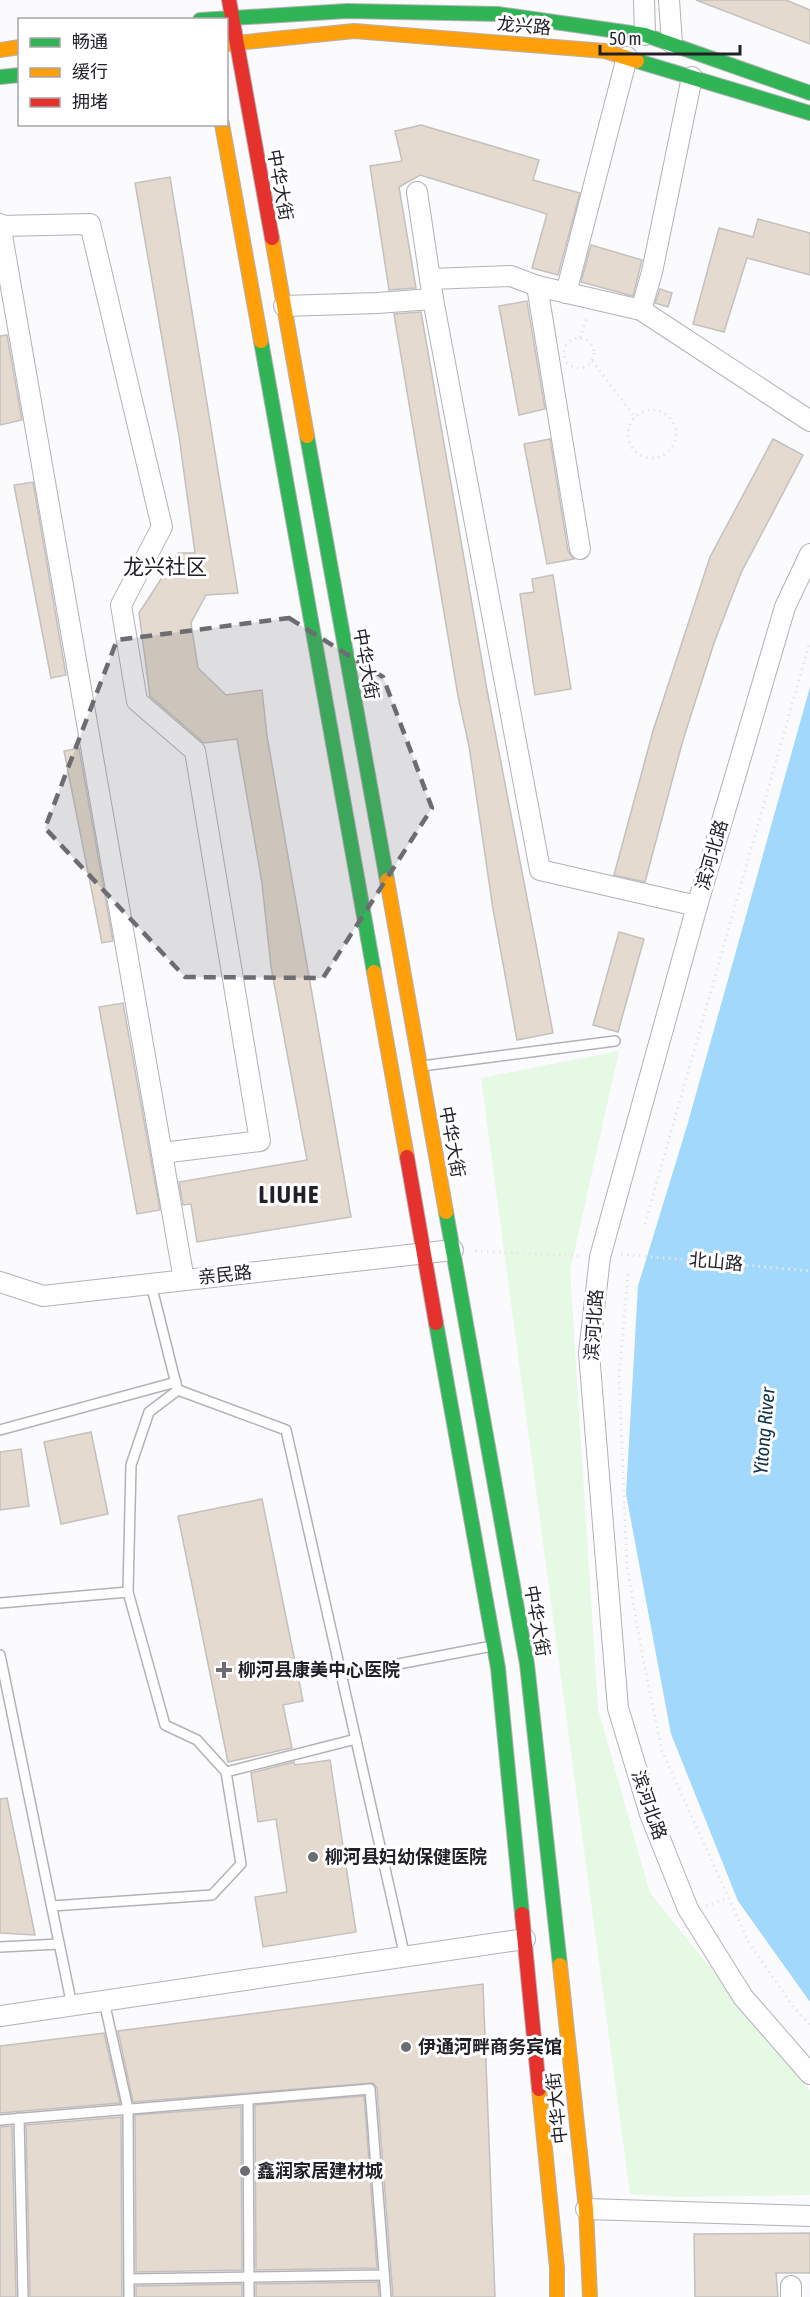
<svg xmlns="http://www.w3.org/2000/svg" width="810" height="2297" font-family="'Asap Condensed','Noto Sans SC',sans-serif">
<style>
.green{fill:#e5f9e4}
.water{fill:#a1d8fc}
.building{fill:#e5dacf;stroke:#c3c0be;stroke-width:1.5}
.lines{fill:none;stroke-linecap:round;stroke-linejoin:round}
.lane-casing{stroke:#b3b1b7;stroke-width:12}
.street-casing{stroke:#b3b1b7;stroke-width:22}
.fast-casing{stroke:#b3b1b7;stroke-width:16}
.slow-casing{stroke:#b3b1b7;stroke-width:16}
.jam-casing{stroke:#b3b1b7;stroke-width:16}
.path{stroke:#e7e6e7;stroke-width:3;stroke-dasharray:1.5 4.5;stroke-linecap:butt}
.lane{stroke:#fefeff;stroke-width:9}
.street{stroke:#fefeff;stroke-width:20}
.fast{stroke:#30b455;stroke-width:14}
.slow{stroke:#ff9f0a;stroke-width:14}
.jam{stroke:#e5322d;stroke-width:14}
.path-bridge{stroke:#e7e6e7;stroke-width:3;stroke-dasharray:1.5 4.5;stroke-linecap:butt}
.marked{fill:#6e6c73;fill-opacity:0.2;stroke:#6e6c73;stroke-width:4.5;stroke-dasharray:12 8;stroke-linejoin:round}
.poi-dot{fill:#6e6c73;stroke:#fff;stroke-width:2}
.labels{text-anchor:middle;stroke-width:6;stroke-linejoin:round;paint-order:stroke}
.street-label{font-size:18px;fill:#222028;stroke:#fff}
.poi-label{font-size:18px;font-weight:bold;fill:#222028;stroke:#fff;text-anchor:start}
.water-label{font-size:20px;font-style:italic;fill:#113448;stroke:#fff}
.quarter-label{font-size:21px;fill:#222028;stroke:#fff}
.district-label{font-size:24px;font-weight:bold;letter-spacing:1.5px;fill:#222028;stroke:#fff}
</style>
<rect width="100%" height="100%" fill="#fbfafd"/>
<polygon class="green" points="619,1051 570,1271 598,1709 650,1893 810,2091 810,2195 675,2197 630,2194 481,1078"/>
<polygon class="water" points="810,687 810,2002 738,1901 671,1734 626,1494 638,1286 687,1126"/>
<g class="building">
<polygon points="696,0 786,0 810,10 810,44"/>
<polygon points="421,125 539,160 533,180 580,193 558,275 532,268 547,214 420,175 399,187 416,288 389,290 370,166 402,161 395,131"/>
<polygon points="170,177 238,593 206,595 191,623 198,668 226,695 262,690 267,736 351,1217 197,1242 191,1204 183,1205 179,1182 307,1160 271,967 262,883 237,739 204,743 150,696 139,613 178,553 195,553 179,436 135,183"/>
<polygon points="758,219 810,233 810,275 747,258 724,332 693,324 719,228 753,237"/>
<polygon points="591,245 642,260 633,296 581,282"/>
<polygon points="660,289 672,293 668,307 655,303"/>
<polygon points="527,301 545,409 519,415 499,306"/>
<polygon points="421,312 487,690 553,1033 517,1040 493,909 469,746 458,696 394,314"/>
<polygon points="7,335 22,420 0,425 0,336"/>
<polygon points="550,439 568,551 574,559 547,564 524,444"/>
<polygon points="773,439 803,455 741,573 714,643 683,740 645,882 614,875 653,731 710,557"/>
<polygon points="33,482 66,675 51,678 14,485"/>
<polygon points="553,575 571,689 535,695 520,594 534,592 532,579"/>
<polygon points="79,748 113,941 102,943 64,751"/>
<polygon points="619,932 644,939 618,1032 593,1025"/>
<polygon points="123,1003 160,1210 137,1214 99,1007"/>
<polygon points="91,1432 108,1514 61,1524 44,1442"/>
<polygon points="21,1449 29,1506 0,1510 0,1452"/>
<polygon points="262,1499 303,1701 283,1705 292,1748 228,1762 178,1516"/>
<polygon points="330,1760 356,1932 263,1947 255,1897 287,1892 276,1819 258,1822 251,1773 294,1762 295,1765"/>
<polygon points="7,1798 35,1935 0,1933 0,1799"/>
<polygon points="483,1984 495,2297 393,2297 377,2088 373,2083 133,2102 118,2031"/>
<polygon points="104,2033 120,2103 0,2113 0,2046"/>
<polygon points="364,2096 377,2268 256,2270 255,2105"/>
<polygon points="241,2107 242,2270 136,2272 135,2115"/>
<polygon points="121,2117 122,2297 30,2297 26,2125"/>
<polygon points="12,2126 16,2297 0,2297 0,2127"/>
<polygon points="810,2233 810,2273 776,2273 778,2297 695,2297 694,2234"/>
<polygon points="378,2282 379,2297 256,2297 256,2284"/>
<polygon points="242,2284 242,2297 136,2297 136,2286"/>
</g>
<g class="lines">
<defs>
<g id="lane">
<polyline points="422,1066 615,1041"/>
<polyline points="151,1284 177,1388"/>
<polyline points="0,1430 176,1382"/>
<polyline points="0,1603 128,1592 131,1465 149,1412 178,1390 286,1430 405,1957"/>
<polyline points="0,1655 72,2006"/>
<polyline points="341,1675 492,1646"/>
<polyline points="226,1772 356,1739"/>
<polyline points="52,1906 212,1895 241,1864 226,1772 197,1740 165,1725 128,1592"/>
<polyline points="0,1947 59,1944"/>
<polyline points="104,2001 128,2109 129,2297"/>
<polyline points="248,2100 249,2297"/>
<polyline points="19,2118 23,2297"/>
<polyline points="0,2120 370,2089 386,2297"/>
<polyline points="129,2279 384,2275"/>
</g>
<g id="street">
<polyline points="644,0 645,35"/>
<polyline points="669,0 672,43"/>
<polyline points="417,192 433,299 540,870 697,906"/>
<polyline points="0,224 184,1280"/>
<polyline points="0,226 90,224 162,527 121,605 137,701 195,751 260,1141 162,1153"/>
<polyline points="430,279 511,276 537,286"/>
<polyline points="566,293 627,57"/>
<polyline points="284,306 377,303 433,299"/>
<polyline points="641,310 652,272 692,77"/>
<polyline points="580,549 537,286 641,310 810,421"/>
<polyline points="810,554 785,607 697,906 600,1257 589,1353 618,1708 650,1814 688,1909 743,1997 810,2074"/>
<polyline points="0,1282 43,1296 453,1250"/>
<polyline points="0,2016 525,1939"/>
<polyline points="586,2209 810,2216"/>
<polyline points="791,2286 791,2297"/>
</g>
<g id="fast">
<polyline points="200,20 347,11 498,14 645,35 810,93"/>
<polyline points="637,61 810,113"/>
<polyline points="0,77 20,75"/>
<polyline points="261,341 374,972"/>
<polyline points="307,436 387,880"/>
<polyline points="446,1212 527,1664 560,1965"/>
<polyline points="436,1323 498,1668 522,1914"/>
</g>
<g id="slow">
<polyline points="226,44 354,31 605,51 637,61"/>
<polyline points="0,50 20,47"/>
<polyline points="222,124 261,341"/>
<polyline points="272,238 307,436"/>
<polyline points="387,880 446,1212"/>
<polyline points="374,972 407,1157"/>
<polyline points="560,1965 586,2209 590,2297"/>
<polyline points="539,2089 557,2268 557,2297"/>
</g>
<g id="jam">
<polyline points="229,0 272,238"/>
<polyline points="407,1157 436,1323"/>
<polyline points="522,1914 539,2089"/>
</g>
</defs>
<use href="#lane" class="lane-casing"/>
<use href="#street" class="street-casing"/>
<use href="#fast" class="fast-casing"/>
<use href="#slow" class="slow-casing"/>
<use href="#jam" class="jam-casing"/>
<g class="path">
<polyline points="580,338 587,317"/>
<circle cx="579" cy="353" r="15"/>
<polyline points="592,361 635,417"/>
<circle cx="652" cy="434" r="24"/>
<polyline points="645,1224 810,641"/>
<polyline points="475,1251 583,1256"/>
<polyline points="628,1274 619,1377 627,1566 643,1659 662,1751 749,1943 794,2008 810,2025"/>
<polyline points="706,1906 728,1898"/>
</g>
<use href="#lane" class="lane"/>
<use href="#street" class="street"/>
<use href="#fast" class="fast"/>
<use href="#slow" class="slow"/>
<use href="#jam" class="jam"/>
<polyline class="path-bridge" points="621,1254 810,1271"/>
</g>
<path class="marked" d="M289,618L383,677L432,808L323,978L185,977L45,828L117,640Z"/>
<g class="poi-dot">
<path d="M221 1661h6v6h6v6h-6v6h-6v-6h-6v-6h6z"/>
<circle cx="313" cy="1857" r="6"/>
<circle cx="406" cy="2047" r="6"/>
<circle cx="245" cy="2171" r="6"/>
</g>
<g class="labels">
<g class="street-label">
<text transform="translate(524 26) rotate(5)" y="6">龙兴路</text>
<text transform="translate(280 185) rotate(80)" y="6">中华大街</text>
<text transform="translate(366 664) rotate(80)" y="6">中华大街</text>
<text transform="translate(712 855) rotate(-74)" y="6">滨河北路</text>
<text transform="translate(452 1142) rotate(80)" y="6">中华大街</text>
<text transform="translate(716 1262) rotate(5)" y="6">北山路</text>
<text transform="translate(225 1275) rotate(-6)" y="6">亲民路</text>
<text transform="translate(594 1325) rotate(-86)" y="6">滨河北路</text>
<text transform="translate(537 1621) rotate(80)" y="6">中华大街</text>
<text transform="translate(649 1805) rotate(71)" y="6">滨河北路</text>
<text transform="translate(557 2108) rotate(-96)" y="6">中华大街</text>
</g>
<g class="poi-label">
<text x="238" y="1676">柳河县康美中心医院</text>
<text x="325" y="1863">柳河县妇幼保健医院</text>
<text x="418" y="2053">伊通河畔商务宾馆</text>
<text x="257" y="2177">鑫润家居建材城</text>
</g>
<g class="water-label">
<text transform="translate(764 1431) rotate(-85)" y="7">Yitong River</text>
</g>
<g class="quarter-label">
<text x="165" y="574">龙兴社区</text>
</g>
<g class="district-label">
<text x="289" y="1203">LIUHE</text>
</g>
</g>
<rect x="18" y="18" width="210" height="108" fill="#ffffff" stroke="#a7a6a9" stroke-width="1.5"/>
<rect x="30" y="38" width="30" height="9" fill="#30b455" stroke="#a7a6a9" stroke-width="1.5"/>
<text x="72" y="48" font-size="18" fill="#222028">畅通</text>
<rect x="30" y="68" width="30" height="9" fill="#ff9f0a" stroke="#a7a6a9" stroke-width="1.5"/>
<text x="72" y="78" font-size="18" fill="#222028">缓行</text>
<rect x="30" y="98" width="30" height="9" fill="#e5322d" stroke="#a7a6a9" stroke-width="1.5"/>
<text x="72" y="108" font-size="18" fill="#222028">拥堵</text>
<path d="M600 45v9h140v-9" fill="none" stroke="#222028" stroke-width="3"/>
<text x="609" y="45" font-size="18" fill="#222028" stroke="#ffffff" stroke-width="4.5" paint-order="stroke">50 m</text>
</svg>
